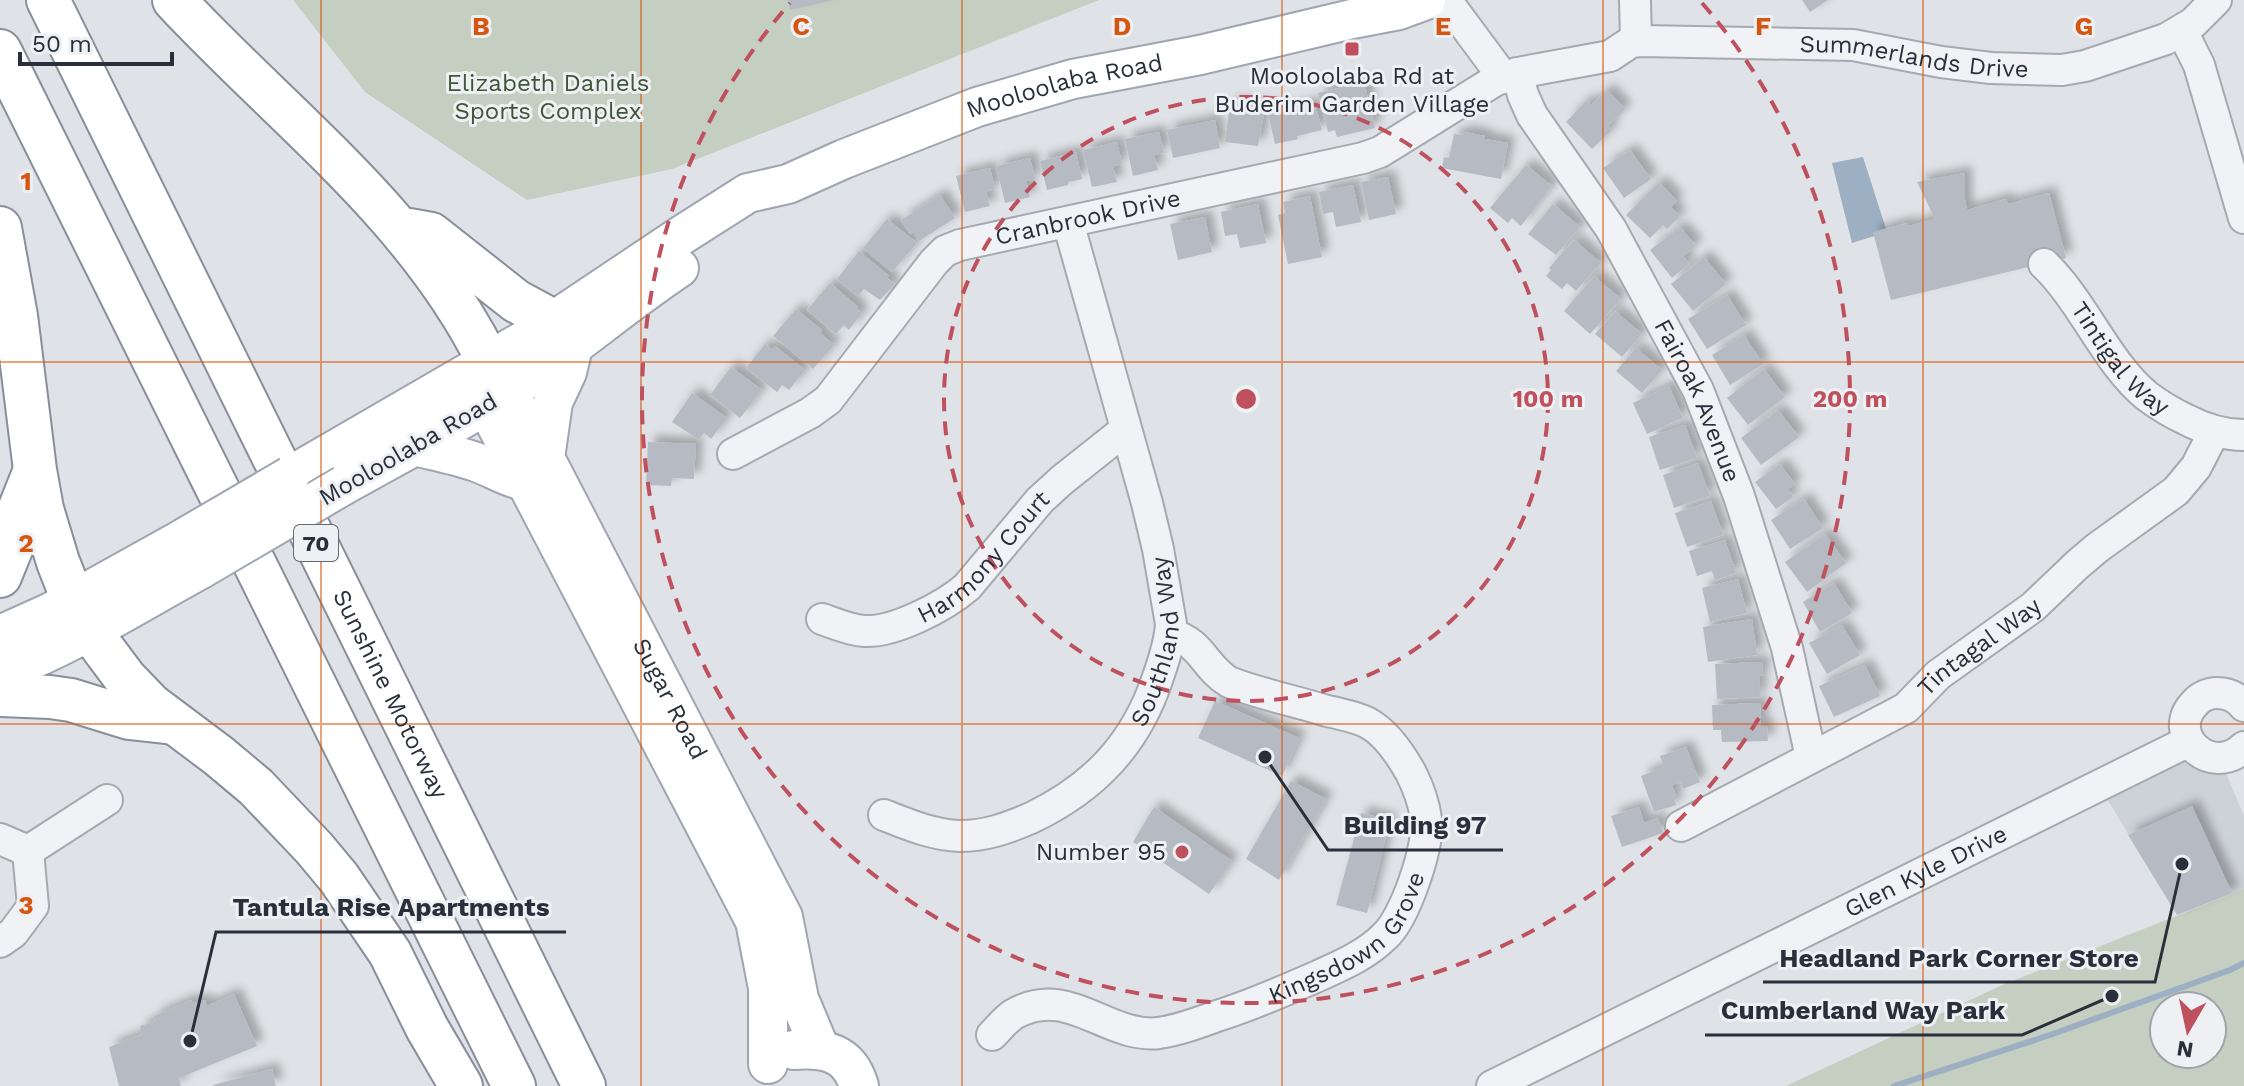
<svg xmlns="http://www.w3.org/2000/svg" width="2244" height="1086" font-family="'Work Sans',sans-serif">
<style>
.built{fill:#cdd1d8}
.green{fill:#c4cfc1;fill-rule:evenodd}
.water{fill:#9dafc3}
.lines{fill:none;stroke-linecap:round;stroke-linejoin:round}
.stream{stroke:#9dafc3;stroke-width:6}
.building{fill:#b6bbc3;filter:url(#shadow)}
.minor-casing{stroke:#a5a9b0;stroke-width:34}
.major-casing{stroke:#9fa6b1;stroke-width:42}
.highway-casing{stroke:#888f9b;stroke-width:46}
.minor{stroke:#f1f2f5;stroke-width:30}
.major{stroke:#fff;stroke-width:38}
.highway{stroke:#fff;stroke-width:42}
.major-bridge-casing{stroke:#9fa6b1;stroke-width:42;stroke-linecap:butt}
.major-bridge{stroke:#fff;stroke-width:38}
.grid{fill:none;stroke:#d55511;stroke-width:2;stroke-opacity:0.55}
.ring{fill:none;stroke:#bf505e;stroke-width:4;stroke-dasharray:14 10}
.poi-dot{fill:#bf505e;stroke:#eef0f4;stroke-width:3}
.labels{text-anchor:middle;stroke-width:6;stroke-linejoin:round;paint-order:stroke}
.shield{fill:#eef0f4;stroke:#646a73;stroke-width:2}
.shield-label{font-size:22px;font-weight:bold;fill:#29303c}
.street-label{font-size:24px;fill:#29303c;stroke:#eef0f4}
.poi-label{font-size:24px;fill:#29303c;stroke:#eef0f4}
.park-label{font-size:24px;fill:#3d5638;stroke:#eef0f4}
.grid-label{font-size:26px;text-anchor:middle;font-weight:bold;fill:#d55511;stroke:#eef0f4;stroke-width:6;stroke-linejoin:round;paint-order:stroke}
.centre{fill:#bf505e;stroke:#eef0f4;stroke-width:4}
.ring-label{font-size:24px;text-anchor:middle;font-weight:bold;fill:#bf505e;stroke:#eef0f4;stroke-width:6;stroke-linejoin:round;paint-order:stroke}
.leader{fill:none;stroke:#29303c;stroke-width:3}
.callout-dot{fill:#29303c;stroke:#eef0f4;stroke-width:3}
.callout-label{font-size:26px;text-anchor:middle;font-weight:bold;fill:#29303c;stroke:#eef0f4;stroke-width:6;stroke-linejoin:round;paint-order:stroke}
</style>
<defs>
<filter id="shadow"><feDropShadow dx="7" dy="-7" stdDeviation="4" flood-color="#0004"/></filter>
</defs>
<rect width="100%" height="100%" fill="#dfe2e6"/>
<polygon class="built" points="2190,754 2223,766 2244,816 2244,889 2177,915 2103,792"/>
<g class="green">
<polygon points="293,0 1099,0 672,169 527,200 365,92"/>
<path d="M2244,889V1086H1786L2000,986ZM2212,1006V1054H2164V1006Z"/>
</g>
<polygon class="water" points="1863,157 1887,232 1852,243 1832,163"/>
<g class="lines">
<polyline class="stream" points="1894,1086 2050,1035 2230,970 2244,963"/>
</g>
<g class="building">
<polygon points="788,0 830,0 830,1 790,10"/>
<polygon points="1802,0 1828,0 1810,12"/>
<polygon points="1364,82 1375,128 1337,137 1335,130 1328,132 1318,93"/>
<polygon points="1607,90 1625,109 1608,126 1612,130 1592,149 1566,122 1587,100 1591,105"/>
<polygon points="1230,103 1265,108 1258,146 1225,142"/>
<polygon points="1315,103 1322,130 1297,136 1298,139 1275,144 1267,109 1279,106 1280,112"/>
<polygon points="1215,120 1220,148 1173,158 1167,130"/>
<polygon points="1159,132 1164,153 1154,155 1158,170 1133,176 1125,139"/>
<polygon points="1464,132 1485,136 1485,139 1508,143 1501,179 1442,168 1444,157 1449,158 1454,134 1463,135"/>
<polygon points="1117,142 1122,164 1113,166 1117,182 1092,187 1083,150"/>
<polygon points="1630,150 1651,179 1624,198 1603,168"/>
<polygon points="1076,152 1082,179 1068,182 1068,185 1047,190 1040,161"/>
<polygon points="1030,158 1035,179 1026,181 1030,197 1005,203 996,166"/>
<polygon points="1526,165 1552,186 1521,226 1512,218 1508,223 1490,208"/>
<polygon points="990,168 995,189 986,192 990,206 965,212 956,176"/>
<polygon points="1965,173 1965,200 1967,210 2006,199 2008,204 2049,193 2066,258 1891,300 1873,232 1907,223 1908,226 1935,219 1917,182"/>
<polygon points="1388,177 1396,214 1369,220 1361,182"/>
<polygon points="1659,182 1677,201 1671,207 1680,216 1667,229 1663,225 1650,238 1626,215"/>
<polygon points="1353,185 1361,222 1336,227 1333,212 1323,214 1319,192"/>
<polygon points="940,195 955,218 919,241 913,232 910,234 901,220"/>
<polygon points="1310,196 1322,257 1288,264 1278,215 1285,213 1283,202"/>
<polygon points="1258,204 1266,243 1240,248 1237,234 1225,236 1221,212"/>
<polygon points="1553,204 1580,227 1556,255 1528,234"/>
<polygon points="1205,217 1212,252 1178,260 1170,224"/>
<polygon points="887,219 917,243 892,272 863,248"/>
<polygon points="1680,227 1696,246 1683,256 1689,264 1672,278 1650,250"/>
<polygon points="1574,240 1601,263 1576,291 1567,283 1562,289 1546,276 1551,270 1549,268"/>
<polygon points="859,251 889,276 887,278 895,284 880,300 864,289 858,296 837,279"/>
<polygon points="1704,257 1726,284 1693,311 1671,284"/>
<polygon points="1594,276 1621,299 1590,334 1564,311"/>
<polygon points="830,283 858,307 857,309 862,313 849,330 844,325 836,334 807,310"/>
<polygon points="1727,295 1746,325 1707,349 1688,319"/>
<polygon points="796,309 822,330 820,333 834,345 813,369 773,336"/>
<polygon points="1615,311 1642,334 1622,357 1595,334"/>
<polygon points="1744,335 1763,364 1730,385 1712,355"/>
<polygon points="765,344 772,350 775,346 805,370 789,390 782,385 777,392 746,368"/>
<polygon points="1636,348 1662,370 1642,393 1616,371"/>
<polygon points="731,367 762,390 740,418 710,395"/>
<polygon points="1764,369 1785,397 1748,425 1727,398"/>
<polygon points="1669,386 1683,418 1647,434 1633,403"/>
<polygon points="692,393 727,418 711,439 704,433 699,440 672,422"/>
<polygon points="1778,410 1799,437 1761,465 1741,438"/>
<polygon points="1685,425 1697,458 1660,470 1649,437"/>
<polygon points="648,442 696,444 694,479 672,478 671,486 646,485"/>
<polygon points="1698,463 1710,496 1674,508 1663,475"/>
<polygon points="1780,464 1795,484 1788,489 1793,497 1776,509 1755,482"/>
<polygon points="1804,499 1823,528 1790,549 1771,520"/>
<polygon points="1711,501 1723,535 1687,547 1675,513"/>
<polygon points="1825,534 1846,563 1807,592 1785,562"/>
<polygon points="1725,540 1736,573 1715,580 1712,571 1697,576 1689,551"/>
<polygon points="1738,579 1747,613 1710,622 1702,588"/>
<polygon points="1834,583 1852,613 1820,632 1803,602"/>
<polygon points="1752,619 1757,655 1708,662 1703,627"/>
<polygon points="1842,625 1860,655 1827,674 1809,643"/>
<polygon points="1762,662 1763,675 1759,676 1760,697 1717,699 1715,664"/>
<polygon points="1865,665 1880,696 1834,717 1819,686"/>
<polygon points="1215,701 1299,738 1282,776 1198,738"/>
<polygon points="1760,703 1761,726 1767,726 1768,741 1722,742 1721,730 1713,730 1712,705"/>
<polygon points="1686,747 1700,782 1683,789 1680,782 1672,785 1676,796 1673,797 1676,805 1654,812 1641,776 1664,767 1660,756"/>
<polygon points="1291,781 1326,799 1279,880 1246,859"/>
<polygon points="2192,806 2232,893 2177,915 2128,835"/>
<polygon points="1154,807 1232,861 1209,894 1133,842"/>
<polygon points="1639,807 1644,823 1658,818 1663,833 1622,847 1611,816"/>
<polygon points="1361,813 1390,820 1367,913 1336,905"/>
<polygon points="234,994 257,1046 179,1078 181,1086 119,1086 109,1047 142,1034 140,1026 155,1021 154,1016 191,1000 193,1003 205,1000 207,1006"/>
<polygon points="272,1069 276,1086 213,1086 213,1085"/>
</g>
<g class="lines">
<defs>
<g id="minor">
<polyline points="1446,0 1503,77"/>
<polyline points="1635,0 1636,41"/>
<polyline points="2182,31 2199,65 2244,218"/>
<path id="s1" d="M1517,73L1523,95L1532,115L1611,229L1698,390L1739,496L1787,648L1811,757"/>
<path id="s2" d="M2044,264C2083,301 2107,364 2147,396C2159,405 2172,413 2185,419C2204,429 2222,435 2244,435"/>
<path id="s3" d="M733,454L810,413L828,400L934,262L945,251L960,245L1363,158L1380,152L1496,80L1523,72L1610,56L1631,42L1641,41L1853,45L1941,62L1991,68L2062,70L2085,66L2166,39L2193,23L2216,0"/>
<path id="s4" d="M822,619C836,624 850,630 864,631C894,633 945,606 967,587L1040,500L1062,480L1125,430"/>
<path d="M2244,706C2237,697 2228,693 2217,693C2209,693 2200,697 2195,703C2164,734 2211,779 2244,747"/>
<path id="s5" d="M884,815C909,825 933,835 960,836C986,836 1008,828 1031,818C1094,788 1136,744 1158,677C1164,660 1170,642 1171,624L1158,549L1147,503L1068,222"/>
<path id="s6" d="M1681,826L1906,708L1938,675L2033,607L2077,565L2097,548L2176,491L2196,467L2214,432"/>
<polyline points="0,839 28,851 33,906 13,933 0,942"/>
<polyline points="28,851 107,800"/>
<path id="s7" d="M992,1035C999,1028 1006,1019 1014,1014C1069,983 1107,1039 1159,1033C1179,1030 1198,1023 1217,1016C1252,1005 1284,991 1318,976C1342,965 1366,955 1385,936C1405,918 1430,845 1426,819C1424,803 1418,787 1411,773C1401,755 1386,733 1368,723C1356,717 1341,714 1327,711C1295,701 1260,694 1229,682C1204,667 1202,642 1170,634"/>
<path id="s8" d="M1492,1086L2189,741"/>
</g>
<g id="major">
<path id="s9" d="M488,361L508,391L545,458L783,917L799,999L820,1049"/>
<polyline points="469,373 755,921 768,988 768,1064"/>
<path d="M414,446C434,451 456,455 476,462C493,468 506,477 524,481"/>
<polyline points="545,458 553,402 567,372 573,347"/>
<path id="s10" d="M290,476L528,338L682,235L748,193L788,184L844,159L977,107L1073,79L1200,55L1352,19L1399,10L1426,0"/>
<path d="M344,485C410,448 478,413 540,370C587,337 631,300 679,268"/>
<polyline points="0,635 49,613 184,538"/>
<path d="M0,673C71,646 135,605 201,569"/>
<path d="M794,1050C825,1048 849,1052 859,1086"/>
</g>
<g id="highway">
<path id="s11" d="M48,0L584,1086"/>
<path d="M174,0C284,118 415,214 488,361"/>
<polyline points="0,51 514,1086"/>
<polyline points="0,228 16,316 35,470 42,509 58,562 73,600 90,631 125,678 151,705 219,756 256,787 314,848 339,878 390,953 427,1028 461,1086"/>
<polyline points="409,230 431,234 516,301 553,321"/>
<polyline points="0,576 11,549 19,510 33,475"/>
<polyline points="0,695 50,697 71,700 129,718 174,723"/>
</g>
</defs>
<use href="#minor" class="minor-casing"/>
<use href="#major" class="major-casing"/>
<use href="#highway" class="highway-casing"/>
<use href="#minor" class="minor"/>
<use href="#major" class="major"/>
<use href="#highway" class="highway"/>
<defs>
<g id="major-bridge">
<polyline points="184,538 290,476"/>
<polyline points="201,569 344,485"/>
</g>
</defs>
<use href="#major-bridge" class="major-bridge-casing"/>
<use href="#major-bridge" class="major-bridge"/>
</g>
<path class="grid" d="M321,0V1086M641,0V1086M962,0V1086M1282,0V1086M1603,0V1086M1923,0V1086M0,362H2244M0,724H2244"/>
<g class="ring">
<circle cx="1246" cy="399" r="302"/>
<path d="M1702 3A604 604 0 1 1 790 3"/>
</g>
<g class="poi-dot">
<rect x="1344" y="41" width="16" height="16" rx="4"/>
<circle cx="1182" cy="852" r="8"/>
</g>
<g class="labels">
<rect class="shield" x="294" y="525" width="44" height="36" rx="6"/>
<g class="shield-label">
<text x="316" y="551">70</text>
</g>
<g class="street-label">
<text dy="8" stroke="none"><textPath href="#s3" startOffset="1308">Summerlands Drive</textPath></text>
<text dy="8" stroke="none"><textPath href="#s10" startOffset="874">Mooloolaba Road</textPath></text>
<text dy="8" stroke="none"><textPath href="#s3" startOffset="446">Cranbrook Drive</textPath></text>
<text dy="8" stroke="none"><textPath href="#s2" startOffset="122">Tintigal Way</textPath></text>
<text dy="8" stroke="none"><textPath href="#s1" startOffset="376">Fairoak Avenue</textPath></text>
<text transform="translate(408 449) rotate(-30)" y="8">Mooloolaba Road</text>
<text dy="8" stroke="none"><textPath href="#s4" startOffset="190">Harmony Court</textPath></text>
<text dy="8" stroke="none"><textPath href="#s5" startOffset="384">Southland Way</textPath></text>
<text dy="8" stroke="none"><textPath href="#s6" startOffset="350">Tintagal Way</textPath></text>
<text dy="8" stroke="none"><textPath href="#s11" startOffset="774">Sunshine Motorway</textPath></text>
<text dy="8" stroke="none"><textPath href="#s9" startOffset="384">Sugar Road</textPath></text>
<text dy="8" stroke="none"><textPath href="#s8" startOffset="484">Glen Kyle Drive</textPath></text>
<text dy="8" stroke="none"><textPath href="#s7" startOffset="400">Kingsdown Grove</textPath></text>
</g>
<g class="poi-label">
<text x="1352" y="84">Mooloolaba Rd at<tspan x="1352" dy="28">Buderim Garden Village</tspan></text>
<text x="1166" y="860" text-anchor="end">Number 95</text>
</g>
<g class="park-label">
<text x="548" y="91">Elizabeth Daniels<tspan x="548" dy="28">Sports Complex</tspan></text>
</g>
</g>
<g class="grid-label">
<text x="481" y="35">B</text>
<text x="801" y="35">C</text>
<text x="1122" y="35">D</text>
<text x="1443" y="35">E</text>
<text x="1763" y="35">F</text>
<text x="2084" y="35">G</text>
<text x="26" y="190">1</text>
<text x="26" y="552">2</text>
<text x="26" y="914">3</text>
</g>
<circle cx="1246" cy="399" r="12" class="centre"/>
<g class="ring-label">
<text x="1548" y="407">100 m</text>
<text x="1850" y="407">200 m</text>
</g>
<path class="leader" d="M1265 757L1328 850H1503M190 1041L216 932H566M2182 864L2155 982H1763M2112 996L2022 1035H1705"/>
<g class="callout-dot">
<circle cx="1265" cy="757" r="8"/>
<circle cx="190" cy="1041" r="8"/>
<circle cx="2182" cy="864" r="8"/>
<circle cx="2112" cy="996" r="8"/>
</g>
<g class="callout-label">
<text x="1415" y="834">Building 97</text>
<text x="391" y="916">Tantula Rise Apartments</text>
<text x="1959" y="967">Headland Park Corner Store</text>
<text x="1863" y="1019">Cumberland Way Park</text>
</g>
<g transform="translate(2188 1030) rotate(189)"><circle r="38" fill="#eef0f4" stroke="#9fa3aa" stroke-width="2"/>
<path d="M0-6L14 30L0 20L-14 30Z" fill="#bf505e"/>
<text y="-12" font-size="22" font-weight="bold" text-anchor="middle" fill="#29303c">N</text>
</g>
<path d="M20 52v12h152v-12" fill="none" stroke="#29303c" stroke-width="4"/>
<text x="32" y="52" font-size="24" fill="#29303c" stroke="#eef0f4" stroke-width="6" paint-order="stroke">50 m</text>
</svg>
